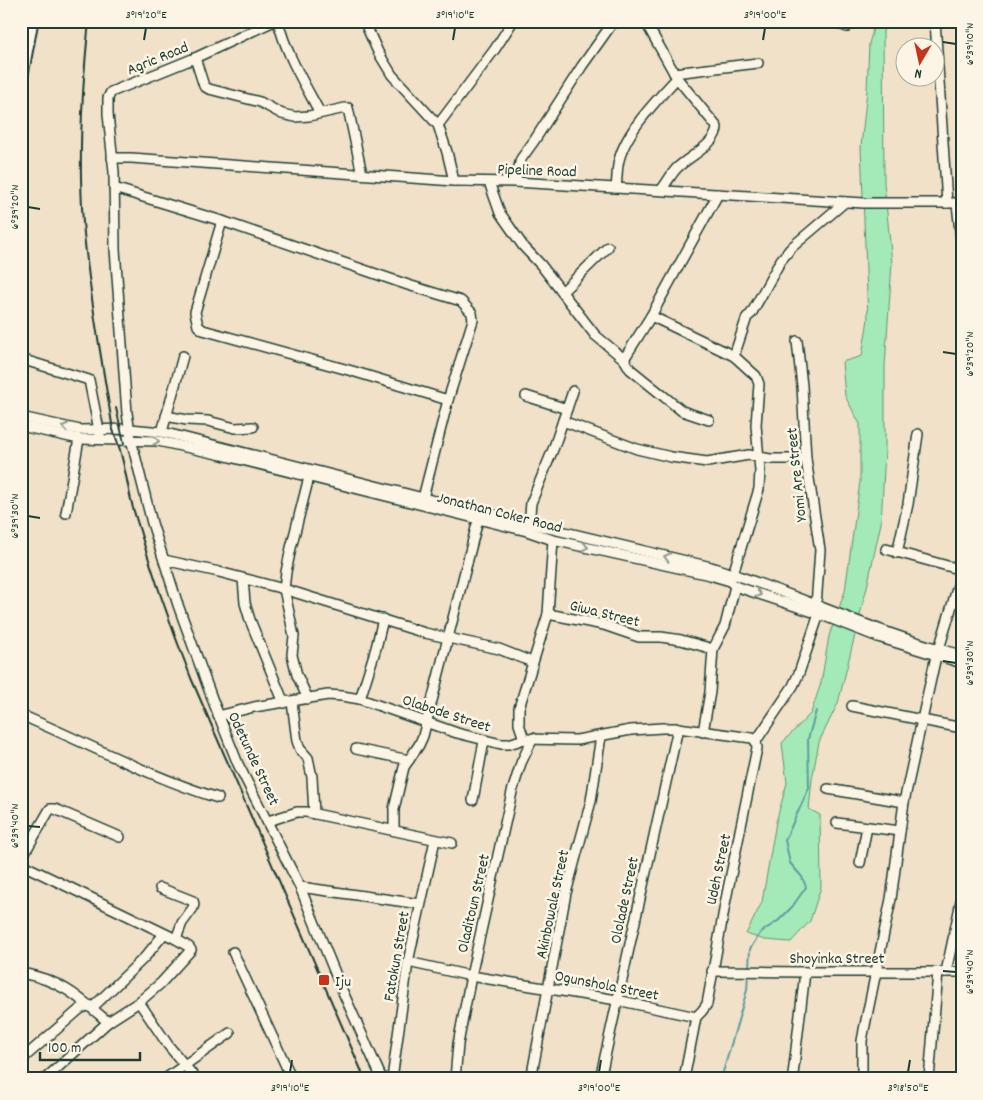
<svg xmlns="http://www.w3.org/2000/svg" width="983" height="1100" font-family="Dekko,sans-serif">
<style>
.green{fill:#a3eab8;stroke:#619476}
.lines{fill:none;stroke-linecap:round;stroke-linejoin:round}
.stream{stroke:#5f9c9f;stroke-width:2}
.minor-casing{stroke:#1f3d34;stroke-width:12}
.major-casing{stroke:#1f3d34;stroke-width:15}
.minor{stroke:#fcf5e5;stroke-width:9}
.major{stroke:#fcf5e5;stroke-width:11}
.rail{stroke:#1f3d34;stroke-width:2}
.oneway{stroke:#8e998c}
.ticks{fill:none;stroke:#1f3d34;stroke-width:2}
.poi-dot{fill:#c8321e;stroke:#fcf5e5;stroke-width:2}
.labels{text-anchor:middle;stroke-width:5;stroke-linejoin:round;paint-order:stroke}
.street-label{font-size:16px;fill:#1f3d34;stroke:#fcf5e5}
.poi-label{font-size:16px;fill:#1f3d34;stroke:#fcf5e5;text-anchor:start}
.neatline{fill:none;stroke:#1f3d34;stroke-width:2}
.ticks-label{font-size:12px;text-anchor:middle;fill:#1f3d34}
</style>
<rect width="100%" height="100%" fill="#f0e1c8"/>
<filter id="ink" filterUnits="userSpaceOnUse"><feTurbulence type="fractalNoise" baseFrequency=".02" numOctaves="2"/><feDisplacementMap in="SourceGraphic" scale="10" xChannelSelector="R" yChannelSelector="G"/><feConvolveMatrix kernelMatrix="1 2 1 2 8 2 1 2 1" color-interpolation-filters="sRGB"/></filter>
<g filter="url(#ink)">
<polygon class="green" points="875,21 885,21 883,32 884,183 892,263 885,366 885,451 881,523 867,587 838,703 819,742 812,779 809,809 820,815 821,887 810,921 791,942 765,940 746,934 762,902 776,822 787,783 782,743 811,713 821,683 829,636 845,591 860,482 860,424 845,396 842,362 862,356 868,319 861,147 867,90 869,44"/>
<g class="lines">
<g class="stream">
<polyline points="749,968 750,949 761,932 778,921 792,907 806,887 802,877 790,863 785,840 809,788 808,739 816,711"/>
<polyline points="721,1079 747,990 748,975"/>
</g>
<defs>
<g id="minor">
<polyline points="274,21 195,58 111,92 108,98 108,114 114,172 115,249 127,413 131,439 152,523 178,605 213,701 238,764 300,887 342,990 382,1079"/>
<path d="M278,21C286,54 304,83 320,113"/>
<polyline points="364,21 378,52 392,75 438,125 447,152 454,181"/>
<path d="M645,21L677,78L717,127C717,144 688,157 677,168C671,174 667,183 661,190"/>
<polyline points="831,21 847,27 848,21"/>
<polyline points="935,21 947,203"/>
<polyline points="195,58 204,86 209,89 260,102 282,114 295,117 309,116 345,108 348,108 362,174"/>
<polyline points="674,73 758,63"/>
<polyline points="438,125 495,49 513,21"/>
<polyline points="112,158 131,158 454,181 515,182 864,203 962,203"/>
<polyline points="489,182 500,213 523,246 541,265 595,335 624,359 630,369 682,411 709,420"/>
<polyline points="515,182 521,159 534,141 582,66 614,21"/>
<polyline points="114,188 222,221 408,285 461,301 472,313 473,320 448,400 423,498"/>
<path d="M616,188C617,180 617,172 618,165C623,134 656,101 677,78"/>
<polyline points="957,204 962,248"/>
<polyline points="222,221 195,312 198,326 203,330 352,371 448,400"/>
<polyline points="562,292 608,247"/>
<polyline points="651,316 734,356 756,376 759,384 756,425 760,471 759,489 733,574"/>
<polyline points="797,341 802,386 806,459 820,550 816,606"/>
<polyline points="734,356 747,317 751,314 781,260 792,247 845,202"/>
<polyline points="21,359 89,380 100,435"/>
<polyline points="624,359 651,316 718,194"/>
<polyline points="526,396 567,409"/>
<polyline points="166,416 187,420 208,421 235,428 253,427"/>
<path d="M21,417L80,430L130,429L162,432L423,498L711,567C796,593 875,634 962,655"/>
<polyline points="563,421 637,449 671,457 707,462 749,455 770,459 806,459"/>
<polyline points="21,426 79,439 158,441 222,455 527,531 553,540 710,575 730,581 735,586 819,614 878,637 962,663"/>
<polyline points="162,432 183,356"/>
<polyline points="66,513 79,439"/>
<polyline points="529,524 531,503 554,447 573,391"/>
<polyline points="886,549 962,570"/>
<polyline points="897,553 908,504 918,434"/>
<polyline points="164,560 219,572 284,589 425,633 499,649 532,662"/>
<polyline points="243,579 245,603 250,620 284,703"/>
<polyline points="548,614 604,625 639,637 661,637 681,640 713,649"/>
<polyline points="939,649 962,572"/>
<polyline points="308,699 297,675 292,655 294,636 284,589 286,572 291,548 309,477"/>
<polyline points="360,699 376,648 383,619"/>
<polyline points="292,702 297,741 300,749 308,758 312,777 314,814"/>
<polyline points="852,706 962,728"/>
<path d="M21,715C87,743 150,777 218,798"/>
<polyline points="218,716 254,707 328,695 342,696 360,699 457,733 501,744 509,744 524,739 577,740 631,730 662,728 678,728 752,738 756,741"/>
<polyline points="703,732 710,692 713,649 725,626 735,586"/>
<polyline points="524,739 519,724 519,708 548,614 553,540"/>
<polyline points="756,741 793,686 799,673 819,614"/>
<polyline points="356,749 409,760"/>
<polyline points="828,789 904,802"/>
<polyline points="473,800 484,741"/>
<polyline points="268,821 297,812 306,812 452,843"/>
<polyline points="837,823 900,831"/>
<polyline points="394,830 394,809 404,767 419,745 423,736 478,520"/>
<polyline points="21,859 50,809 55,809 120,837"/>
<polyline points="860,863 867,827"/>
<polyline points="21,864 176,939 189,947 191,950 161,983 139,1002 108,1022 45,1079"/>
<polyline points="300,887 420,904"/>
<polyline points="160,888 193,901 194,904 193,908 182,923 176,939"/>
<polyline points="233,952 292,1079"/>
<polyline points="408,962 471,976 617,1000 696,1017 702,1011 707,1004 726,899 757,748 756,741"/>
<polyline points="712,971 805,972 962,972"/>
<polyline points="946,972 962,897"/>
<path d="M21,973C61,980 79,997 108,1022"/>
<polyline points="139,1002 168,1045 196,1079"/>
<polyline points="92,1008 145,957 164,934"/>
<polyline points="21,1060 80,1009 89,1005"/>
<polyline points="793,1075 805,972"/>
<polyline points="165,1079 230,1033"/>
<polyline points="280,1079 289,1072"/>
<polyline points="392,1079 408,962 435,840"/>
<polyline points="455,1079 458,1044 471,976 512,792 521,763 533,738"/>
<polyline points="531,1079 566,893 591,801 601,736"/>
<polyline points="600,1079 678,728"/>
<polyline points="684,1079 696,1017"/>
<polyline points="862,1079 862,1041 864,1030 891,899 904,802 936,656"/>
<polyline points="929,1079 938,972"/>
</g>
<g id="major">
<polyline points="21,32 23,21"/>
<polyline points="21,80 32,21"/>
</g>
</defs>
<use href="#minor" class="minor-casing"/>
<use href="#major" class="major-casing"/>
<use href="#minor" class="minor"/>
<use href="#major" class="major"/>
<g class="rail">
<path d="M89,21C82,88 78,156 83,223C89,292 102,361 113,430C124,454 126,482 133,508C150,566 169,622 191,678L365,1079"/>
<polyline points="116,408 124,443"/>
</g>
</g>
<defs><path id="oneway-chevron" d="M-2-3.5L2.5 0L-2 3.5" fill="none" stroke-width="1.6" stroke-linecap="round" stroke-linejoin="round" transform="scale(1.25)"/></defs>
<g class="oneway">
<use href="#oneway-chevron" transform="translate(65 427) rotate(-168)"/>
<use href="#oneway-chevron" transform="translate(156 441) rotate(7)"/>
<use href="#oneway-chevron" transform="translate(585 547) rotate(13)"/>
<use href="#oneway-chevron" transform="translate(667 557) rotate(-166)"/>
<use href="#oneway-chevron" transform="translate(758 594) rotate(18)"/>
</g>
</g>
<path class="ticks" d="M144,40L146,28M453,40L455,28M763,40L765,28M943,42L956,44M28,207L40,209M943,352L956,354M28,516L40,518M943,661L956,663M28,826L40,827M943,971L956,972M290,1072L292,1060M599,1072L601,1060M908,1072L910,1060"/>
<rect class="poi-dot" x="318" y="974" width="12" height="12" rx="2.5"/>
<g class="labels">
<g class="street-label">
<text transform="translate(157 57) rotate(-22)" y="6">Agric Road</text>
<text transform="translate(537 169) rotate(2)" y="6">Pipeline Road</text>
<text transform="translate(795 475) rotate(-96)" y="6">Yomi Are Street</text>
<text transform="translate(500 511) rotate(14)" y="6">Jonathan Coker Road</text>
<text transform="translate(605 612) rotate(14)" y="6">Giwa Street</text>
<text transform="translate(447 712) rotate(18)" y="6">Olabode Street</text>
<text transform="translate(255 758) rotate(65)" y="6">Odetunde Street</text>
<text transform="translate(717 869) rotate(-78)" y="6">Udeh Street</text>
<text transform="translate(623 900) rotate(-78)" y="6">Ololade Street</text>
<text transform="translate(472 903) rotate(-77)" y="6">Oladitoun Street</text>
<text transform="translate(551 904) rotate(-78)" y="6">Akinbowale Street</text>
<text transform="translate(395 956) rotate(-80)" y="6">Fatokun Street</text>
<text x="837" y="963">Shoyinka Street</text>
<text transform="translate(607 984) rotate(11)" y="6">Ogunshola Street</text>
</g>
<g class="poi-label">
<text x="335" y="986">Iju</text>
</g>
</g>
<rect width="983" height="1100" fill="none" stroke="#fcf5e5" stroke-width="55"/>
<g transform="translate(920 62) rotate(189)"><circle r="24" fill="#fcf5e5" stroke="#a4ab9e"/>
<path d="M0-4L9 19L0 12L-9 19Z" fill="#c8321e"/>
<text y="-8" font-size="14" font-weight="bold" text-anchor="middle" fill="#1f3d34">N</text>
</g>
<path d="M40 1052v8h100v-8" fill="none" stroke="#1f3d34" stroke-width="2.5"/>
<text x="48" y="1052" font-size="15" fill="#1f3d34" stroke="#fcf5e5" stroke-width="4" paint-order="stroke">100 m</text>
<rect x="28" y="28" width="928" height="1044" class="neatline"/>
<g class="ticks-label">
<text x="146" y="18">3°19'20"E</text>
<text x="455" y="18">3°19'10"E</text>
<text x="765" y="18">3°19'00"E</text>
<text transform="translate(969 44) rotate(-90)" y="4">6°39'10"N</text>
<text transform="translate(14 207) rotate(-90)" y="4">6°39'20"N</text>
<text transform="translate(969 354) rotate(-90)" y="4">6°39'20"N</text>
<text transform="translate(14 516) rotate(-90)" y="4">6°39'30"N</text>
<text transform="translate(969 663) rotate(-90)" y="4">6°39'30"N</text>
<text transform="translate(14 826) rotate(-90)" y="4">6°39'40"N</text>
<text transform="translate(969 972) rotate(-90)" y="4">6°39'40"N</text>
<text x="290" y="1091">3°19'10"E</text>
<text x="599" y="1091">3°19'00"E</text>
<text x="908" y="1091">3°18'50"E</text>
</g>
</svg>
